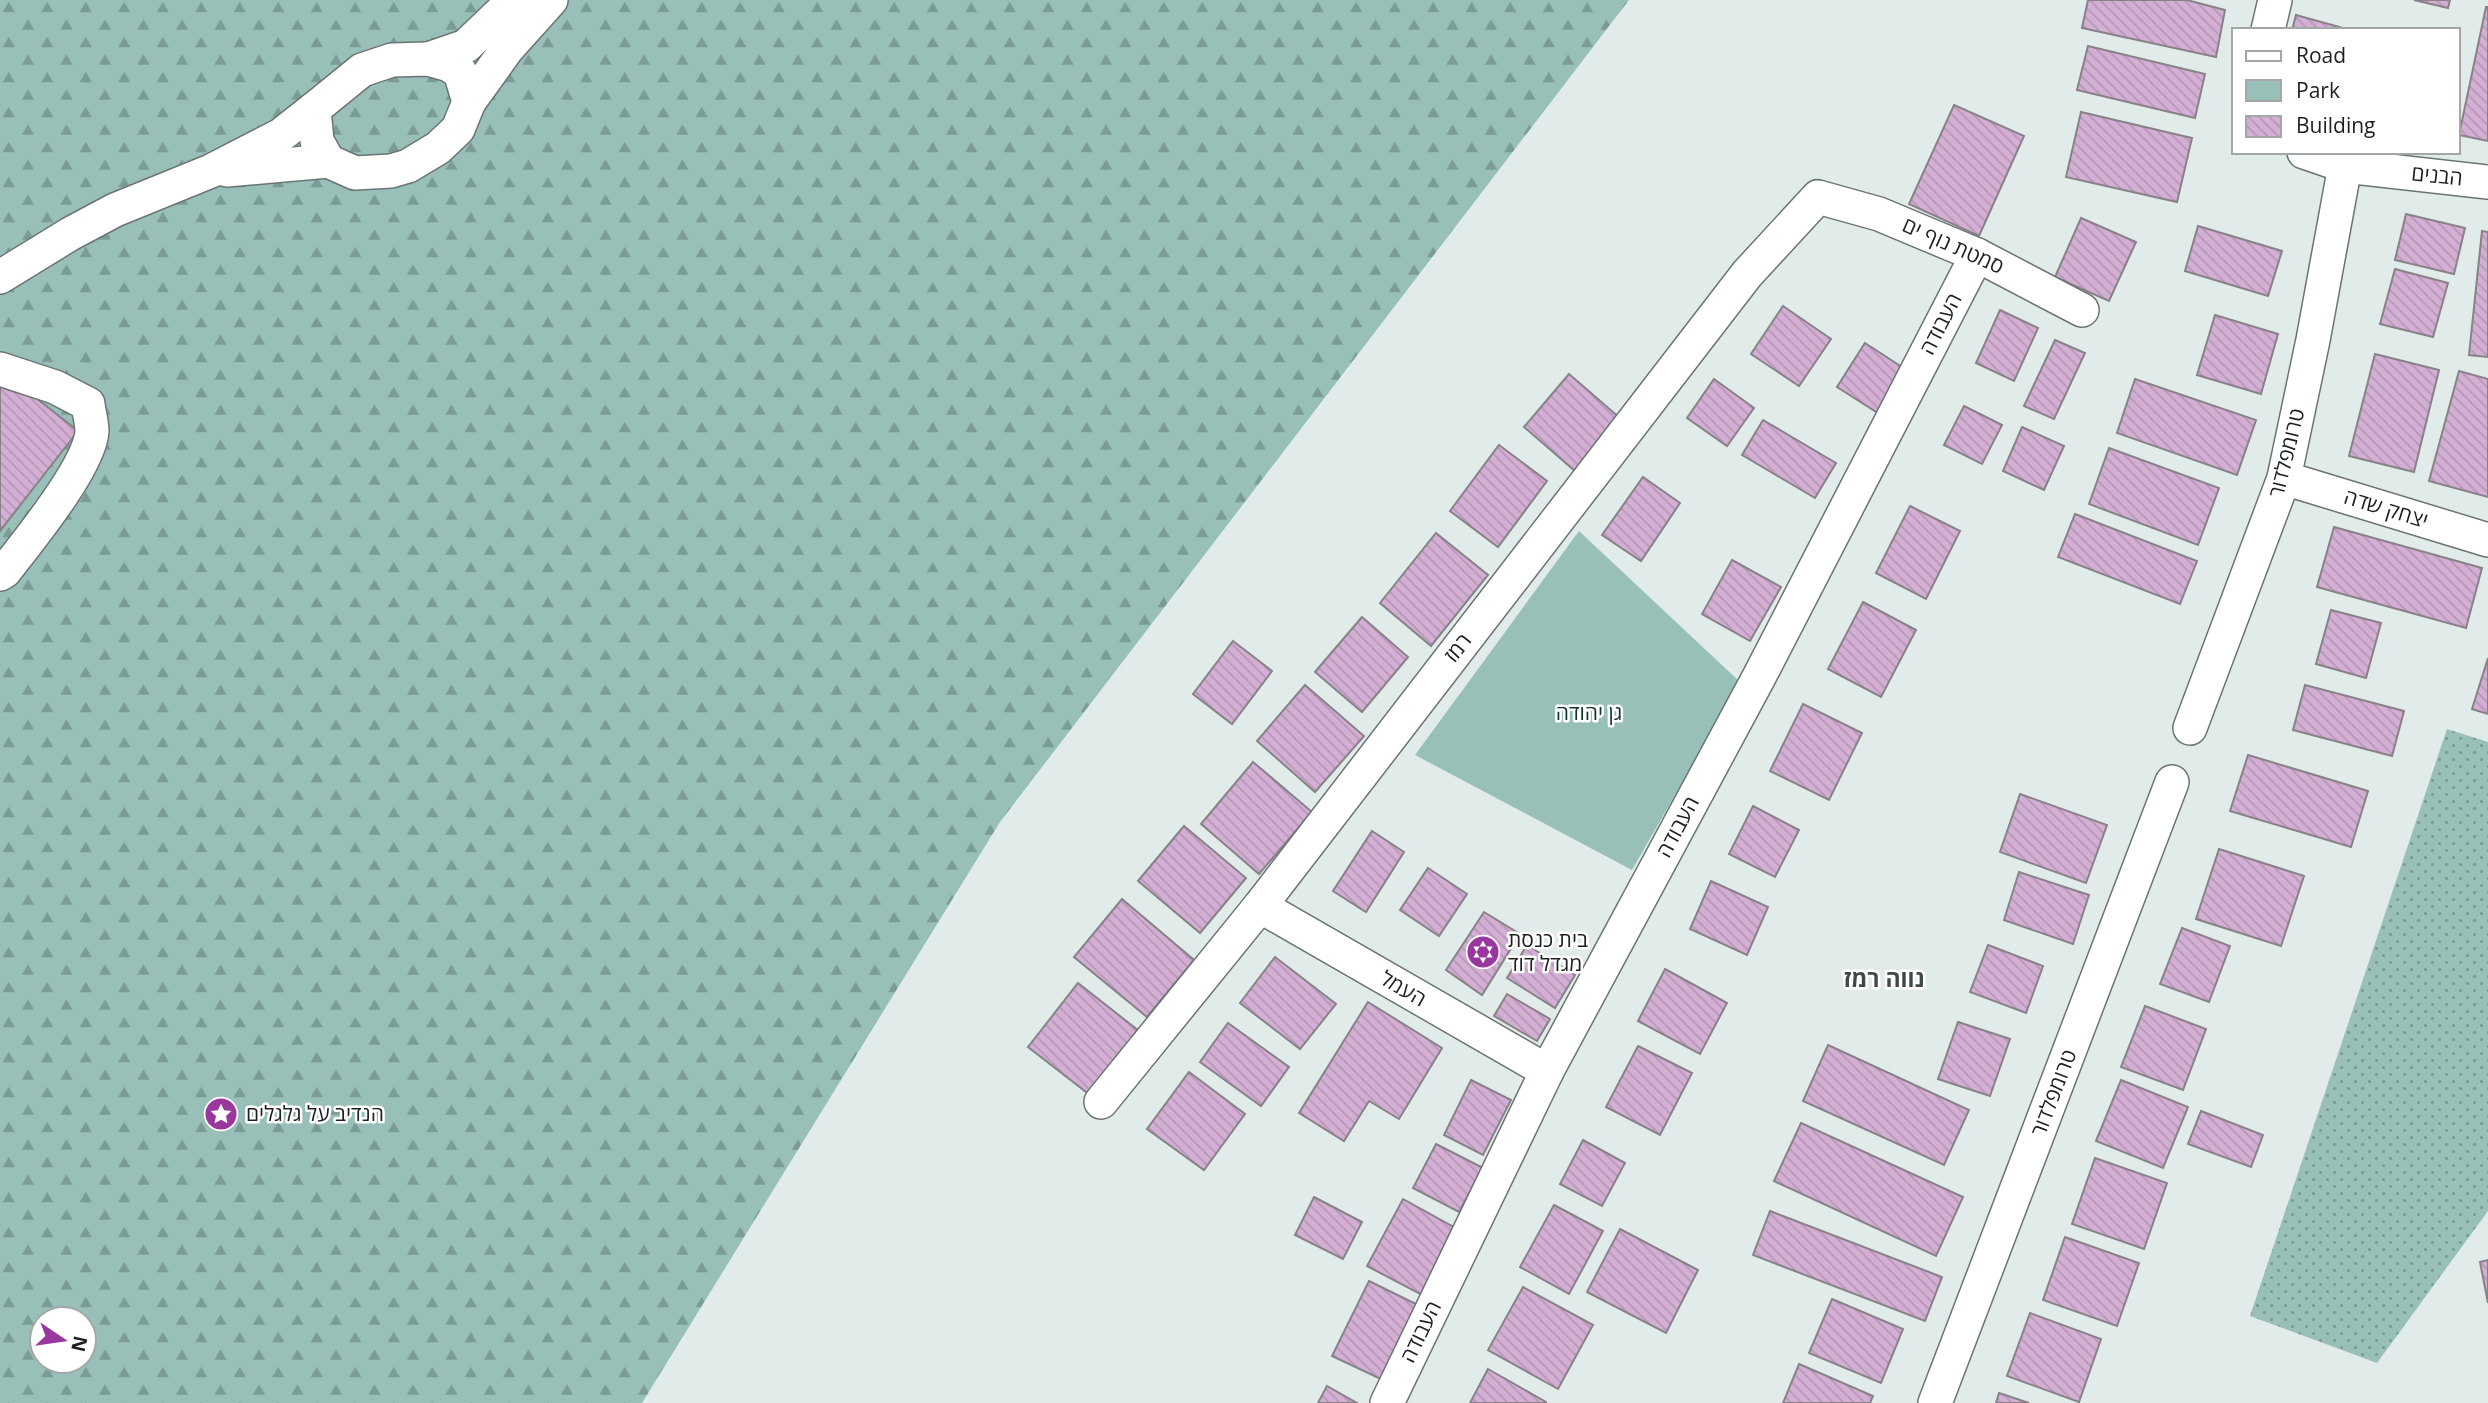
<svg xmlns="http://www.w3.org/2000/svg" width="2488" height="1403" font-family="'Open Sans','Noto Sans Hebrew',sans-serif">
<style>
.grass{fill:url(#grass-dots)}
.forest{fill:url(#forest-firs);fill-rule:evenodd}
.park{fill:#98c0b9}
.building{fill:url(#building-back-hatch);stroke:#888288;stroke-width:2}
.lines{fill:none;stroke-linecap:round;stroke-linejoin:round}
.minor-casing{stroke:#6b7472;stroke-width:36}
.minor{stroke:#fff;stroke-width:33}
.labels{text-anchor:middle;stroke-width:5;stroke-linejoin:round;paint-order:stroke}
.street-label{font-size:21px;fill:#1d2020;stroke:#fff}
.park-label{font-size:21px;fill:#14332f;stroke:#fff}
.poi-label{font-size:21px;fill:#1d2020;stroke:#fff;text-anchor:start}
.neighbourhood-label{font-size:23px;font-weight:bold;fill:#414948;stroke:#fff}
</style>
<defs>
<pattern id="grass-dots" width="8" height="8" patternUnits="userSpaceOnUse" patternTransform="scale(1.75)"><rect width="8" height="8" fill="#98c0b9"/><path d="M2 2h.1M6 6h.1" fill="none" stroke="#7b9c96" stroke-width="1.8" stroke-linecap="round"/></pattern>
<pattern id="forest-firs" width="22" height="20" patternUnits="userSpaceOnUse" patternTransform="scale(1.75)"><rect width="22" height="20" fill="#98c0b9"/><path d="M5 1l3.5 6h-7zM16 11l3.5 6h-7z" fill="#7b9c96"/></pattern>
<pattern id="building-back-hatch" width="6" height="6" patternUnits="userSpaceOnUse" patternTransform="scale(1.75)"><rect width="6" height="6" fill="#d4afd4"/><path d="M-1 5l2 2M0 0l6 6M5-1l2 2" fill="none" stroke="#b696b6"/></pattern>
</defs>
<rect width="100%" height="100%" fill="#e1ecea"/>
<polygon class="grass" points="2447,729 2488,742 2488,1211 2377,1363 2250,1316"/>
<path class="forest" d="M0,0H1629L1000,822L642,1403H0ZM42,1319H84V1361H42Z"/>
<polygon class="park" points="1579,531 1740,682 1632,870 1415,755"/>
<g class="building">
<polygon points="2088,0 2187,0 2225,10 2216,57 2082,28"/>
<polygon points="2414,0 2450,0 2448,8"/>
<polygon points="2486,7 2488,7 2488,141 2459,135"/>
<polygon points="2296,15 2350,30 2292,30"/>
<polygon points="2088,46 2205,74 2195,118 2077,90"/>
<polygon points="1954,105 2024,136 1979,236 1909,204"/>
<polygon points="2081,112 2192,138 2177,202 2066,177"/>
<polygon points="2406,214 2465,228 2454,274 2395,260"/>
<polygon points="2081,218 2136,242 2109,301 2055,277"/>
<polygon points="2198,226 2282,251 2268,296 2185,271"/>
<polygon points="2482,231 2488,232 2488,357 2469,355"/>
<polygon points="2395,269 2448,283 2433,337 2380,324"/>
<polygon points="1783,306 1831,339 1799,386 1751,354"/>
<polygon points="2000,310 2038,328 2014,381 1976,363"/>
<polygon points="2215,315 2278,334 2261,394 2197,375"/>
<polygon points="2055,340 2085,353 2054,419 2024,406"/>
<polygon points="1865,343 1905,369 1878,413 1837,387"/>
<polygon points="2375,354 2439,370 2414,472 2349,456"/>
<polygon points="2459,371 2488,379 2488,497 2429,481"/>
<polygon points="1569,374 1620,418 1575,471 1524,427"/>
<polygon points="8,376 78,431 0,531 0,387"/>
<polygon points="1714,379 1754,408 1727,446 1687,418"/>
<polygon points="2135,379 2256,420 2237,475 2117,433"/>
<polygon points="1964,406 2002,425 1982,464 1944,445"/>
<polygon points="1763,420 1836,463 1815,498 1742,455"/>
<polygon points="2022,427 2064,446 2044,490 2003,471"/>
<polygon points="1499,445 1547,481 1498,547 1450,511"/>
<polygon points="2109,448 2219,488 2198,545 2089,504"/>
<polygon points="1643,477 1680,503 1641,561 1602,535"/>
<polygon points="1910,506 1960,531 1926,599 1876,573"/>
<polygon points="2075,514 2197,561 2180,604 2058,557"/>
<polygon points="2334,527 2482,568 2466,628 2317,587"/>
<polygon points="1436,533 1488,575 1431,646 1380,603"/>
<polygon points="1732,560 1781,587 1750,641 1702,614"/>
<polygon points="1863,602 1916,630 1881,697 1828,669"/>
<polygon points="2331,610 2381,623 2366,678 2316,664"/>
<polygon points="1362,617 1408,657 1362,712 1315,672"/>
<polygon points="1233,641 1272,671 1232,724 1193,694"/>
<polygon points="2488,658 2488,714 2472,709"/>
<polygon points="1305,685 1364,736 1315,792 1257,741"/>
<polygon points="2305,685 2404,711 2392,756 2293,730"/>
<polygon points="1803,704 1862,733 1829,800 1770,771"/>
<polygon points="2248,755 2368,791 2351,847 2230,811"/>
<polygon points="1253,762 1312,812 1259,874 1201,824"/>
<polygon points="2020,794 2107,825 2086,883 2000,852"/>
<polygon points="1753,806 1799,830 1775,877 1729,854"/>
<polygon points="1184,826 1246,878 1200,933 1138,881"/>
<polygon points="1372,831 1404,852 1366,912 1333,891"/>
<polygon points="2219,849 2304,876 2281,946 2196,919"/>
<polygon points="1428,868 1467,894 1439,936 1400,910"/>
<polygon points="2019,872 2089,895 2073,944 2004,920"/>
<polygon points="1711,881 1768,907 1747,955 1690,929"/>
<polygon points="1122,899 1194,960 1147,1017 1074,957"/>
<polygon points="1484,912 1520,934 1482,995 1446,970"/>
<polygon points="2182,928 2230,946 2209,1002 2160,984"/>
<polygon points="1527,945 1575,975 1555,1008 1507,978"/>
<polygon points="1988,945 2043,966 2026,1013 1970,992"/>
<polygon points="1275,957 1336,1004 1300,1049 1240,1003"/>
<polygon points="1665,969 1727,1003 1700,1054 1638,1021"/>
<polygon points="1078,983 1139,1031 1090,1095 1028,1047"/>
<polygon points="1507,994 1550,1019 1537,1041 1494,1016"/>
<polygon points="1368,1002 1442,1048 1399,1119 1369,1101 1344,1141 1299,1113"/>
<polygon points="2145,1006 2206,1029 2183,1090 2121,1067"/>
<polygon points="1958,1022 2010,1039 1990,1096 1938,1079"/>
<polygon points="1228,1023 1289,1067 1261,1106 1200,1062"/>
<polygon points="1828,1045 1969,1110 1944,1165 1803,1101"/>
<polygon points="1638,1046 1692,1073 1660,1135 1606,1107"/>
<polygon points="1189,1072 1245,1114 1204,1170 1147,1129"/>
<polygon points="1471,1080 1511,1100 1483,1155 1444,1135"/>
<polygon points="2121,1080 2188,1107 2163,1168 2096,1141"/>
<polygon points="2201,1111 2263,1135 2251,1167 2188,1144"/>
<polygon points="1801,1123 1963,1197 1936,1256 1774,1181"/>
<polygon points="1583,1140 1625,1163 1602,1206 1560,1184"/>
<polygon points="1436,1144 1483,1168 1459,1212 1413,1188"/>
<polygon points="2095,1158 2167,1183 2144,1249 2072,1224"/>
<polygon points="1314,1197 1362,1222 1343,1259 1295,1235"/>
<polygon points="1403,1199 1459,1230 1424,1296 1367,1266"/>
<polygon points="1554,1205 1603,1231 1569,1294 1520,1267"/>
<polygon points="1770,1211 1942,1277 1925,1321 1753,1255"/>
<polygon points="1620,1229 1698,1270 1666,1333 1587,1292"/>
<polygon points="2065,1237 2139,1263 2117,1326 2043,1300"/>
<polygon points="2488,1260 2488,1303 2480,1262"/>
<polygon points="1369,1281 1424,1308 1387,1382 1332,1356"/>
<polygon points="1523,1287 1593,1325 1558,1389 1488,1350"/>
<polygon points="1832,1299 1903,1329 1881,1383 1809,1353"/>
<polygon points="2030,1313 2101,1339 2079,1402 2007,1376"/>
<polygon points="1799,1364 1873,1396 1870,1403 1783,1403"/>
<polygon points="1488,1369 1546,1402 1546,1403 1470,1403"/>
<polygon points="1327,1386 1357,1403 1318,1403"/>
<polygon points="1999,1393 2029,1403 1996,1403"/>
</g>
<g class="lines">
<defs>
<g id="minor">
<polyline points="2268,30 2275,0"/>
<polygon points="428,59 449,65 460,72 469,102 458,129 438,148 408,166 391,171 355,173 328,161 317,141 314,109 362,70 392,60"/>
<polyline points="428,59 466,46 514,0"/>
<polyline points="469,102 507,49 551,0"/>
<polyline points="2304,152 2345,166 2488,182"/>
<polyline points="227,170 328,161"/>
<polyline points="0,277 70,234 115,210 211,171 281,135 314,109"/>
<path d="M0,369L55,387L88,404C89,413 92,423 92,431C90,466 28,541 5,571L0,574"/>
<polyline points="2284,478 2488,540"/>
<polyline points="2190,728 2284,478 2313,340 2345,166"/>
<polyline points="1260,906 1547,1071"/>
<polyline points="1101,1102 1260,906 1747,274 1818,197 1879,214 1977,255 2082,310"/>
<polyline points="1387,1403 1547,1071 1759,677 1977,255"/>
<polyline points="1935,1403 2172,782"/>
</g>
</defs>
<use href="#minor" class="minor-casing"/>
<use href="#minor" class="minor"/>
</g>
<defs>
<symbol id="synagogue-disc" viewBox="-11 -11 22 22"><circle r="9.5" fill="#9a379e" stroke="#fff"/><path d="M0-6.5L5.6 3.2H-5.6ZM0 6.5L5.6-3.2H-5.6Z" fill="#fff"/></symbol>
<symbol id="sight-disc" viewBox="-11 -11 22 22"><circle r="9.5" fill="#9a379e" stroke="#fff"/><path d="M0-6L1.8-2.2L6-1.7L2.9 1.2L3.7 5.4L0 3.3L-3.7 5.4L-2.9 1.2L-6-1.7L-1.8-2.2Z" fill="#fff"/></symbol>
</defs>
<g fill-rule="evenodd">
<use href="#synagogue-disc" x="1464" y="933" width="38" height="38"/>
<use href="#sight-disc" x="202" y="1095" width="38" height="38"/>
</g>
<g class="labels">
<g class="street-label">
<text transform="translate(2437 176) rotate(6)" y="7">הבנים</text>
<text transform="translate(1953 246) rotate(24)" y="7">סמטת נוף ים</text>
<text transform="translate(1941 324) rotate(-63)" y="7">העבודה</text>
<text transform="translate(2287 453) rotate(-76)" y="7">טרומפלדור</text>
<text transform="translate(2386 509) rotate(17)" y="7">יצחק שדה</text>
<text transform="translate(1458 648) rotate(-52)" y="7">רמז</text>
<text transform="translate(1678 827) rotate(-62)" y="7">העבודה</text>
<text transform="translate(1403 989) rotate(30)" y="7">העמל</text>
<text transform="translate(2054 1093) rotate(-69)" y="7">טרומפלדור</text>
<text transform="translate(1421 1332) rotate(-64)" y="7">העבודה</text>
</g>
<g class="park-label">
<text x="1589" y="720">גן יהודה</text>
</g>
<g class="poi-label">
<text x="1508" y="947">בית כנסת<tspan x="1508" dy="24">מגדל דוד</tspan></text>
<text x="246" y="1121">הנדיב על גלגלים</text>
</g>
<g class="neighbourhood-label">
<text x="1884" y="987">נווה רמז</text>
</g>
</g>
<rect x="2232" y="28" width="228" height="126" fill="#ffffff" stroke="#a5a6a6" stroke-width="2"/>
<rect x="2246" y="51" width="35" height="10" fill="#ffffff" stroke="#a5a6a6" stroke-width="2"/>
<text x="2296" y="63" font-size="21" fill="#1d2020">Road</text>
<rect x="2246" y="80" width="35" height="21" fill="#98c0b9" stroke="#a5a6a6" stroke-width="2"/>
<text x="2296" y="98" font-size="21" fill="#1d2020">Park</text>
<rect x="2246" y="116" width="35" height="21" fill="url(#building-back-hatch)" stroke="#a5a6a6" stroke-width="2"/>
<text x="2296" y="133" font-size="21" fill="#1d2020">Building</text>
<g transform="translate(63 1340) rotate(103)"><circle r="33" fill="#ffffff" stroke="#a5a6a6" stroke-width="2"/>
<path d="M0-5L12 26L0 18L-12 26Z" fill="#9a379e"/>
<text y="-10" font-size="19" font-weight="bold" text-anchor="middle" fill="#1d2020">N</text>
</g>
</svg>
